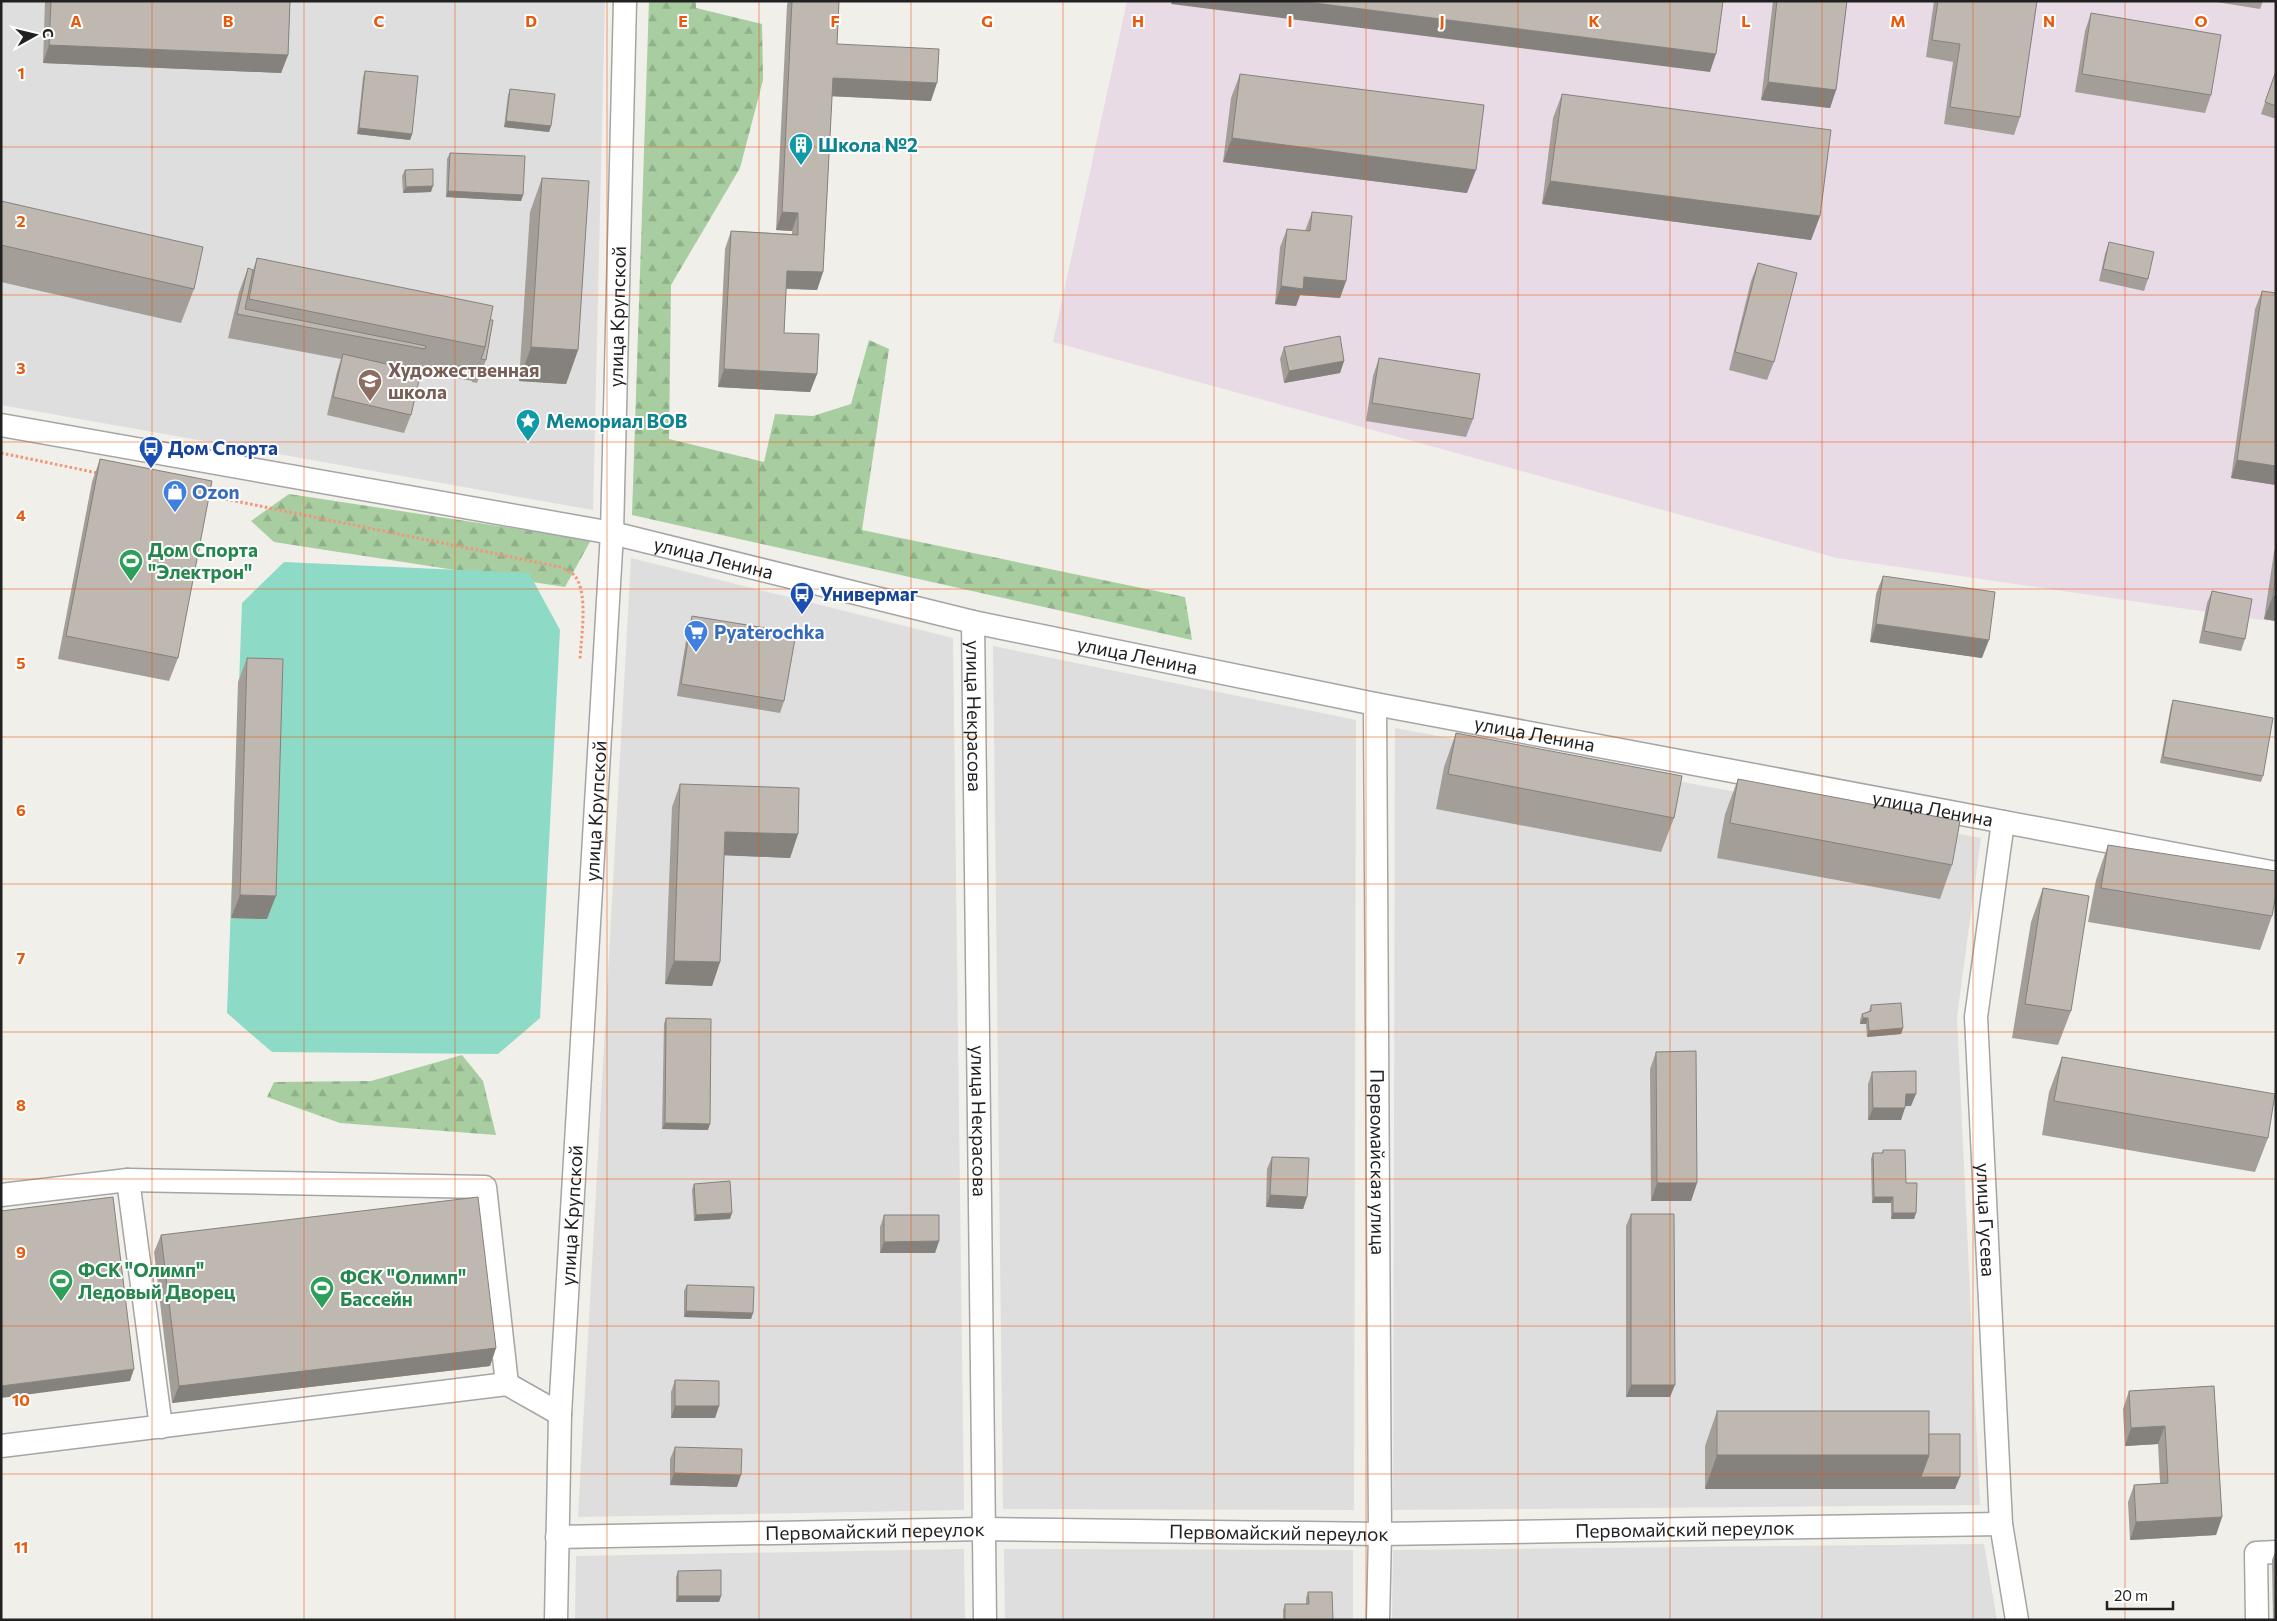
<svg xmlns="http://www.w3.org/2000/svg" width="2277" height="1621" font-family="Commissioner,sans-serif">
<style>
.residential{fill:#dfdede}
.industrial{fill:#e9dbe5}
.forest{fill:url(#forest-firs)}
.pitch{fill:#8ddac7}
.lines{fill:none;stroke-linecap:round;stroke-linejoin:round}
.minor-casing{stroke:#a5a5a5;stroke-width:25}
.path{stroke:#f1967a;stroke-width:3;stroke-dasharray:2.5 2.5;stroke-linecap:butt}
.minor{stroke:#fff;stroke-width:22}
.wall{fill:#a39e98}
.shaded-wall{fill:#85817c}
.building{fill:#beb8b1;stroke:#85817c}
.grid{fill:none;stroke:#e8590c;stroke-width:1;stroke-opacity:0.55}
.labels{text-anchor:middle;stroke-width:4;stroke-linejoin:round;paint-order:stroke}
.culture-label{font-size:19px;font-weight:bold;fill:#0d838f;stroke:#fff;text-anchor:start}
.street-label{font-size:19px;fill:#212121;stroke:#fff}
.education-label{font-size:19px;font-weight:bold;fill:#785e54;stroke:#fff;text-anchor:start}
.transit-label{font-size:19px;font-weight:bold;fill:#164399;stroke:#fff;text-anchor:start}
.shop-label{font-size:19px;font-weight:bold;fill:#366cbe;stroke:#fff;text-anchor:start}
.leisure-label{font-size:19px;font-weight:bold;fill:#27864d;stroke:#fff;text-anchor:start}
.grid-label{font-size:16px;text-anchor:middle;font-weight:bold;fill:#e8590c;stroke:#fff;stroke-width:4;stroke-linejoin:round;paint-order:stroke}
</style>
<defs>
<pattern id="forest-firs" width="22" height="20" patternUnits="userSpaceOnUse" patternTransform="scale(1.25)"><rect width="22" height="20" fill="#a7cda0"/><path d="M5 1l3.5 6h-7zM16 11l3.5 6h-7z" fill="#8fb08a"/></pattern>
</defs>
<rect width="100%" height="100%" fill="#f1efe9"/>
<g class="residential">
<polygon points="1,1 605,1 593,510 1,405"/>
<polygon points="631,558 953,638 964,1510 578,1517"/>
<polygon points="993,646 1356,720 1354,1510 1003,1509"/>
<polygon points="1395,728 1981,838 1957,1017 1980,1505 1393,1510"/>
<polygon points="1984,1544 1997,1620 1392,1620 1393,1550"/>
<polygon points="964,1549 965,1620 575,1620 576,1556"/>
<polygon points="1004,1549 1353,1550 1353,1620 1005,1620"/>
</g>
<polygon class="industrial" points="1127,1 2276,1 2276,622 1837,558 1053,342"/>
<g class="forest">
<polygon points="649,1 696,1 696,8 762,24 763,80 740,168 671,285 669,439 764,462 775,414 813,416 851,404 869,340 889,349 862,530 1185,597 1192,640 632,515"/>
<polygon points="289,494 591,540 565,587 274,542 251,521"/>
<polygon points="462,1055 483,1081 496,1135 340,1123 267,1097 274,1082 371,1081"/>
</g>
<polygon class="pitch" points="284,562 529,573 560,630 540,1018 498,1054 272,1052 227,1013 242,603"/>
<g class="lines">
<defs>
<g id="minor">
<path id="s1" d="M1,425L612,533L973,622L1375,704L2276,873"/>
<path id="s2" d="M973,622L985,1620"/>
<path id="s3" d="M1375,704L1380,1534L1378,1620"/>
<path id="s4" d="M2003,822L1976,1017L2001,1524L2017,1620"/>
<polyline points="128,1180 161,1427"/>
<polyline points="1,1195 128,1180 485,1187 507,1384"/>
<polyline points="1,1446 507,1384 560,1414"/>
<path id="s5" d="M557,1537L984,1529L1380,1534L2001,1524"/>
<path id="s6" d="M556,1620L560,1414L612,533L625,1"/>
<polyline points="2257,1620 2256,1553 2276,1552"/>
</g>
</defs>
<use href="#minor" class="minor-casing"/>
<g class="path">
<polyline points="1,453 98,473"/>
<path d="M206,495L560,567C564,569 570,571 574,575C589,591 581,638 580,660"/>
</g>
<use href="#minor" class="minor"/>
</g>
<g class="wall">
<polygon points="45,1 290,1 288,55 281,73 43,63"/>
<polygon points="788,1 792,1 837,44 931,101 832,96 823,272 817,290 786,289 784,333 817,374 810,392 718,387 725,249 731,231 792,234 792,231 776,230 787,5"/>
<polygon points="1773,1 1847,1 1836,90 1830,108 1761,100"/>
<polygon points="1934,1 2037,1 2020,117 2014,135 1944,124 1953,62 1926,57"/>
<polygon points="2210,1 2263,1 2260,9"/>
<polygon points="2091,13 2211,95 2205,113 2075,92 2085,31"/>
<polygon points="2276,70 2276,119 2261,114"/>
<polygon points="365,71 412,134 410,140 357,134 363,77"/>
<polygon points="1240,74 1467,193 1223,162 1231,98"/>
<polygon points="510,89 551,126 549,132 504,127 508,95"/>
<polygon points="1562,94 1820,216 1811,240 1542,204 1553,118"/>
<polygon points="450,153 523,195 521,201 446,197 447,159"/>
<polygon points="405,170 431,192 403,193 402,176"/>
<polygon points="542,178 578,350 566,384 519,381 530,212"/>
<polygon points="1,201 194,289 181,323 1,282"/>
<polygon points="1312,212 1346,281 1340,298 1300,295 1296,306 1275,304 1280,247 1287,229 1305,231"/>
<polygon points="2109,242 2148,279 2144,291 2099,281 2105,254"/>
<polygon points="257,258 490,320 486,360 477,383 472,382 472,381 418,370 411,415 404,433 327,415 337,372 341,359 228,338 239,292 248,268 253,270"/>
<polygon points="1758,263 1774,362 1767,380 1729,370 1751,281"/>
<polygon points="2262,291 2276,293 2276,485 2231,478 2255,309"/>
<polygon points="1284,347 1344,361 1340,373 1284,383 1280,359"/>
<polygon points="1379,358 1473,419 1466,437 1366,421 1373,376"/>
<polygon points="100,459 178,658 169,681 58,659 92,482"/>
<polygon points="2276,547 2276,621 2264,619 2274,552"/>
<polygon points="1883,576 1982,658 1870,642 1876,594"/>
<polygon points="2212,591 2245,639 2241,651 2199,643 2207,603"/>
<polygon points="692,616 784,701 780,713 677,696 688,628"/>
<polygon points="247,658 267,919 231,918 238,682"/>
<polygon points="2173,700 2263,776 2261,782 2160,763 2171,706"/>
<polygon points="1456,733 1674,818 1661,852 1436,809 1444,767"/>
<polygon points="1738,779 1952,865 1940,899 1717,858 1725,814"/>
<polygon points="680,784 798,834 790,858 724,855 720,962 712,986 665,984 672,807"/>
<polygon points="2108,845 2272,916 2260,950 2088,922 2096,880"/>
<polygon points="2043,888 2071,1011 2058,1045 2012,1038 2031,922"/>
<polygon points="1871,1005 1903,1028 1901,1034 1867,1037 1866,1024 1860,1024 1860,1020 1862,1014 1869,1011"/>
<polygon points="666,1018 708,1130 662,1129 664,1024"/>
<polygon points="1656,1052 1697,1183 1691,1201 1651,1201 1650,1069"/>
<polygon points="2062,1057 2268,1138 2255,1172 2042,1135 2049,1092"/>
<polygon points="1872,1072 1911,1106 1905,1106 1901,1120 1868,1120 1868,1084"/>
<polygon points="1883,1150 1906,1183 1916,1213 1914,1219 1891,1219 1891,1203 1872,1203 1871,1159 1873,1153 1882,1153"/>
<polygon points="1272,1157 1307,1197 1303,1209 1266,1207 1267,1169"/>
<polygon points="694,1184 730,1219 694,1221 692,1190"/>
<polygon points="1631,1214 1670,1397 1626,1397 1626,1226"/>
<polygon points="884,1215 939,1241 935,1253 880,1253 880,1227"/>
<polygon points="161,1235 496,1348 490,1366 172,1403 154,1252"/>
<polygon points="687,1285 753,1313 751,1319 684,1317 684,1291"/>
<polygon points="675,1380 719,1406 715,1418 671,1418 671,1392"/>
<polygon points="2214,1386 2222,1517 2216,1535 2130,1540 2128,1502 2134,1485 2160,1483 2158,1444 2125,1446 2123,1409 2129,1391"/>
<polygon points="1717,1411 1929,1434 1955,1489 1705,1489 1705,1446"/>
<polygon points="675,1447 737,1487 670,1485 670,1459"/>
<polygon points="2276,1549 2276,1620 2273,1620 2272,1560"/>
<polygon points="678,1571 721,1596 719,1602 676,1602 676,1577"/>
<polygon points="1308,1592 1333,1620 1283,1620 1283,1610 1285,1604 1306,1604 1306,1598"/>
</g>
<g class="shaded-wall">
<polygon points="1172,1 1299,1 1716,54 1710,72 1171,4"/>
<polygon points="49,45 288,55 281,73 43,63"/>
<polygon points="833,78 937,83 931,101 827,96"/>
<polygon points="1768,82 1836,90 1830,108 1761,100"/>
<polygon points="506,121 551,126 549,132 504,127"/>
<polygon points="359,128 412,134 410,140 357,134"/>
<polygon points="1232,138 1476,170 1467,193 1223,162"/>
<polygon points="1550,181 1820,216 1811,240 1542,204"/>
<polygon points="433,186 431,192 403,193 406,187"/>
<polygon points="448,191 523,195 521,201 446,197"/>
<polygon points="782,212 798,213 792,231 776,230"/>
<polygon points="787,271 823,272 817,290 780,288"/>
<polygon points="1304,277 1346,281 1340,298 1300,295 1296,306 1275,304 1281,286"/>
<polygon points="531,347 578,350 566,384 519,381"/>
<polygon points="1344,361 1340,373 1284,383 1289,371"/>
<polygon points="724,369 817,374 810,392 718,387"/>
<polygon points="2237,460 2276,466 2276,485 2231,478"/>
<polygon points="2273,596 2276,596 2276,621 2264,619"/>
<polygon points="1876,624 1989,640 1982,658 1870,642"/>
<polygon points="725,832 798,834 790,858 717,855"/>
<polygon points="240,895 276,896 267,919 231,918"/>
<polygon points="674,961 720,962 712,986 665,984"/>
<polygon points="1863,1018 1868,1018 1866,1024 1860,1024"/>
<polygon points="1903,1028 1901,1034 1867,1037 1869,1031"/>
<polygon points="1906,1094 1916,1094 1911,1106 1901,1106"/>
<polygon points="1873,1108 1905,1108 1901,1120 1868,1120"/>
<polygon points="665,1123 710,1124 708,1130 662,1129"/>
<polygon points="1657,1183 1697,1183 1691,1201 1651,1201"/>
<polygon points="1270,1195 1307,1197 1303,1209 1266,1207"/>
<polygon points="1874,1197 1893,1197 1891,1203 1872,1203"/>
<polygon points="732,1213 730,1219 694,1221 696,1215"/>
<polygon points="1893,1213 1916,1213 1914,1219 1891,1219"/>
<polygon points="939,1241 935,1253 880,1253 884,1242"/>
<polygon points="686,1311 753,1313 751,1319 684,1317"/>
<polygon points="496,1348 490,1366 172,1403 179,1386"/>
<polygon points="134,1369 130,1381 1,1398 1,1386"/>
<polygon points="1631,1385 1675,1385 1670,1397 1626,1397"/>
<polygon points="675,1406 719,1406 715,1418 671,1418"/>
<polygon points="2165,1426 2158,1444 2125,1446 2131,1428"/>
<polygon points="1717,1455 1929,1455 1960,1477 1955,1489 1705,1489"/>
<polygon points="674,1473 741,1475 737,1487 670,1485"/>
<polygon points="2222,1517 2216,1535 2130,1540 2136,1522"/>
<polygon points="678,1596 721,1596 719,1602 676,1602"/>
</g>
<g class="building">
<polygon points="51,1 290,1 288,55 49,45"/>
<polygon points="792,1 839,1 837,44 939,49 937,83 833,78 823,272 787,271 784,333 819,334 817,374 724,369 731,231 798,235 798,213 782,212"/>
<polygon points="1299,1 1723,1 1716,54"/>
<polygon points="1777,1 1847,1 1836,90 1768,82"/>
<polygon points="1938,1 2037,1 2020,117 1950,107 1960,44 1932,40"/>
<polygon points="2091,13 2221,35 2211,95 2082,74"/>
<polygon points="365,71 418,76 412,134 359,128"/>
<polygon points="2276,71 2276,106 2265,102"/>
<polygon points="1240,74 1484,105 1476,170 1232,138"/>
<polygon points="510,89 555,94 551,126 506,121"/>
<polygon points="1562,94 1831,130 1820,216 1550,181"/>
<polygon points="450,153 525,156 523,195 448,191"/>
<polygon points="433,169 433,186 406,187 405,170"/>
<polygon points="542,178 589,181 578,350 531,347"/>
<polygon points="1,201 203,247 194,289 1,245"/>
<polygon points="1312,212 1352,216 1346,281 1304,277 1303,289 1281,286 1287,229 1310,231"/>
<polygon points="2109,242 2154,252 2148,279 2103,269"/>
<polygon points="257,258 493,306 485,347 249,299"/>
<polygon points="1758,263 1797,273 1774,362 1735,352"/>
<polygon points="248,268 253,270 245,309 426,346 425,349 237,314"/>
<polygon points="2262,291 2276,293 2276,466 2237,460"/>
<polygon points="490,320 493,320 486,360 481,359 485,347"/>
<polygon points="1340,336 1344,361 1289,371 1284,347"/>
<polygon points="343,354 421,372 411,415 333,397"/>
<polygon points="1379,358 1480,374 1473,419 1372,403"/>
<polygon points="100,459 212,481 178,658 66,636"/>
<polygon points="2276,575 2276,596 2273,596"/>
<polygon points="1883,576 1995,592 1989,640 1876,624"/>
<polygon points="2212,591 2252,599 2245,639 2204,631"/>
<polygon points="692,616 796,633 784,701 681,684"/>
<polygon points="247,658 283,659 276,896 240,895"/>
<polygon points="2173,700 2273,718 2263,776 2163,757"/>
<polygon points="1456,733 1682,776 1674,818 1448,774"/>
<polygon points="1738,779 1960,821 1952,865 1730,823"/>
<polygon points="680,784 799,788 798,834 725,832 720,962 674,961"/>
<polygon points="2108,845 2276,871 2276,894 2272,916 2101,888"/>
<polygon points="2043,888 2089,896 2071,1011 2025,1004"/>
<polygon points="1901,1003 1903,1028 1869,1031 1868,1018 1863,1018 1862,1014 1871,1011 1871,1005"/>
<polygon points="666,1018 711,1019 710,1124 665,1123"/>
<polygon points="1696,1051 1697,1183 1657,1183 1656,1052"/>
<polygon points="2062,1057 2275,1094 2268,1138 2054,1101"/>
<polygon points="1916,1071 1916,1094 1906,1094 1905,1108 1873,1108 1872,1072"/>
<polygon points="1883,1150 1905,1150 1906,1183 1917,1183 1916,1213 1893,1213 1893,1197 1874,1197 1873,1153 1883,1153"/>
<polygon points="1272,1157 1309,1158 1307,1197 1270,1195"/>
<polygon points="730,1181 732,1213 696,1215 694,1184"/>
<polygon points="113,1197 134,1369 1,1386 1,1211"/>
<polygon points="478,1197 496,1348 179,1386 161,1235"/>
<polygon points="1631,1214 1674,1214 1675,1385 1631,1385"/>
<polygon points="884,1215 939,1215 939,1241 884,1242"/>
<polygon points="687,1285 754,1287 753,1313 686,1311"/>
<polygon points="675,1380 719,1381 719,1406 675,1406"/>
<polygon points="2214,1386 2222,1517 2136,1522 2134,1485 2168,1483 2165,1426 2131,1428 2129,1391"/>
<rect x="1717" y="1411" width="212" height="44"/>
<polygon points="1929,1434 1960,1434 1960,1477 1921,1477 1929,1455"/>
<polygon points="675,1447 742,1449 741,1475 674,1473"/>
<polygon points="721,1570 721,1596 678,1596 678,1571"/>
<polygon points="1308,1592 1332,1592 1333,1620 1285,1620 1285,1604 1309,1604"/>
</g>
<path class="grid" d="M152,1V1620M304,1V1620M455,1V1620M607,1V1620M759,1V1620M911,1V1620M1063,1V1620M1214,1V1620M1366,1V1620M1518,1V1620M1670,1V1620M1822,1V1620M1973,1V1620M2125,1V1620M1,147H2276M1,295H2276M1,442H2276M1,589H2276M1,737H2276M1,884H2276M1,1032H2276M1,1179H2276M1,1326H2276M1,1474H2276"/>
<defs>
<symbol id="building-pin" viewBox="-11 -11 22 30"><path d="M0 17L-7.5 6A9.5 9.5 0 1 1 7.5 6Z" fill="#0f9aa8" stroke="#fff"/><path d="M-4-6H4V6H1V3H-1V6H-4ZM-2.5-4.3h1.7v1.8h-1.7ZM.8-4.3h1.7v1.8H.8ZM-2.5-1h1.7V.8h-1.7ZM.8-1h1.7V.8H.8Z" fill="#fff"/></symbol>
<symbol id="school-pin" viewBox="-11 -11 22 30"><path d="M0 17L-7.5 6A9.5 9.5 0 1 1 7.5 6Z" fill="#8d6e63" stroke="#fff"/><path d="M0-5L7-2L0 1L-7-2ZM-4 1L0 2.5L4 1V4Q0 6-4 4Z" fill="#fff"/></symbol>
<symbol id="sight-pin" viewBox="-11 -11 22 30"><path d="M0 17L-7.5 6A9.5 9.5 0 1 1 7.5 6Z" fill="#0f9aa8" stroke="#fff"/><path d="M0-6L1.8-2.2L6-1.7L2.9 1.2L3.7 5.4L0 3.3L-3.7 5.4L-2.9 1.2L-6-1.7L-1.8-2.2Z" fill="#fff"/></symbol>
<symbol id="bus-pin" viewBox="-11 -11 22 30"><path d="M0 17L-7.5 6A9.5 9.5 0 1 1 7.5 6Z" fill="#1a4fb4" stroke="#fff"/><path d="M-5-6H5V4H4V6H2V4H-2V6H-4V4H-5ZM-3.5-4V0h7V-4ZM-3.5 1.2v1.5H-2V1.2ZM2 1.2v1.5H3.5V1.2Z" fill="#fff"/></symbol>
<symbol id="shop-pin" viewBox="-11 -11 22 30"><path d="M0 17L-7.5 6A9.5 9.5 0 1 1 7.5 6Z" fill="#3f7fe0" stroke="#fff"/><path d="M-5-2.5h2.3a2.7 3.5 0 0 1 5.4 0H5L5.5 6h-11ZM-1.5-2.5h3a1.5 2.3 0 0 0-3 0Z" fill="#fff"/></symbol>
<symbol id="stadium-pin" viewBox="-11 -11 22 30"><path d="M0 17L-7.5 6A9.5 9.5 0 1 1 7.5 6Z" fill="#2e9e5b" stroke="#fff"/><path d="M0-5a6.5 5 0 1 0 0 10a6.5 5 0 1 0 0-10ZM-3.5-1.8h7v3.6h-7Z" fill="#fff"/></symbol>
<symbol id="supermarket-pin" viewBox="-11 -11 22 30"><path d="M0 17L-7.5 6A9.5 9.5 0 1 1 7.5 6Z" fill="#3f7fe0" stroke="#fff"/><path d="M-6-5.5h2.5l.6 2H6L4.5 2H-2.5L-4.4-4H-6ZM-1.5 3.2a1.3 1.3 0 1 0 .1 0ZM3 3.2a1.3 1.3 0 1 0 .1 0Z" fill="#fff"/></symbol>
</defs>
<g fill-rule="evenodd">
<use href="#building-pin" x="787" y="131" width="28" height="38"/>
<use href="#school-pin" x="356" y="367" width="28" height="38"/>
<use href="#sight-pin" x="514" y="407" width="28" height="38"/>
<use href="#bus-pin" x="137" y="434" width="28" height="38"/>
<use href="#shop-pin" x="161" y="478" width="28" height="38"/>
<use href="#stadium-pin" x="117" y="547" width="28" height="38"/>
<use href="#bus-pin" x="788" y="580" width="28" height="38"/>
<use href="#supermarket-pin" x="682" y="618" width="28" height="38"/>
<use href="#stadium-pin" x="47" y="1267" width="28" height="38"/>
<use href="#stadium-pin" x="308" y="1274" width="28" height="38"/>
</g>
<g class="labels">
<g class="culture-label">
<text x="818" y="152">Школа №2</text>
<text x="546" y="428">Мемориал ВОВ</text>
</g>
<g class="street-label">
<text dy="7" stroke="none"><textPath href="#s6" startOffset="1305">улица Крупской</textPath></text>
<text dy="7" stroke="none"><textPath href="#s1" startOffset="725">улица Ленина</textPath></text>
<text dy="7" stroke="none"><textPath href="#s1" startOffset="1160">улица Ленина</textPath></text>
<text dy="7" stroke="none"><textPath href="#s2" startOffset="94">улица Некрасова</textPath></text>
<text dy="7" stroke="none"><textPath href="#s1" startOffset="1565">улица Ленина</textPath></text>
<text dy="7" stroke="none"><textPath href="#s1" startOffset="1970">улица Ленина</textPath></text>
<text dy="7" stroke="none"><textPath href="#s6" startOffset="810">улица Крупской</textPath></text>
<text dy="7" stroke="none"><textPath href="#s2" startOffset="499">улица Некрасова</textPath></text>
<text dy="7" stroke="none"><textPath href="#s3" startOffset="458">Первомайская улица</textPath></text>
<text dy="7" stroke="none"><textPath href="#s6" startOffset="405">улица Крупской</textPath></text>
<text dy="7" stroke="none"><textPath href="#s4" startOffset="400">улица Гусева</textPath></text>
<text dy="7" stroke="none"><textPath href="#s5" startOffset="1128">Первомайский переулок</textPath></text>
<text dy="7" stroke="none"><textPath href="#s5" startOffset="318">Первомайский переулок</textPath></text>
<text dy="7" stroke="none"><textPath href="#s5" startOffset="722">Первомайский переулок</textPath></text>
</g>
<g class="education-label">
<text x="388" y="377">Художественная<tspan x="388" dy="22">школа</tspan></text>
</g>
<g class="transit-label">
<text x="168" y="455">Дом Спорта</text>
<text x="820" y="601">Универмаг</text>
</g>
<g class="shop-label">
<text x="192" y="499">Ozon</text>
<text x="714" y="639">Pyaterochka</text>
</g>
<g class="leisure-label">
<text x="148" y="557">Дом Спорта<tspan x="148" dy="22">"Электрон"</tspan></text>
<text x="78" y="1277">ФСК "Олимп"<tspan x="78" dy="22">Ледовый Дворец</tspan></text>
<text x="340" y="1284">ФСК "Олимп"<tspan x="340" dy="22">Бассейн</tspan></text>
</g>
</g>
<g class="grid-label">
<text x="76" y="27">A</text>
<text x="228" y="27">B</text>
<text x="379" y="27">C</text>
<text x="531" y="27">D</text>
<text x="683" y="27">E</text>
<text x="835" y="27">F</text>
<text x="987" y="27">G</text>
<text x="1138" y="27">H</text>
<text x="1290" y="27">I</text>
<text x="1442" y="27">J</text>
<text x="1594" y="27">K</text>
<text x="1746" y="27">L</text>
<text x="1898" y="27">M</text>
<text x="2049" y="27">N</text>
<text x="2201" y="27">O</text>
<text x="21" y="79">1</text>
<text x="21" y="227">2</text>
<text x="21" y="374">3</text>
<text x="21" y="521">4</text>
<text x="21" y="669">5</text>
<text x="21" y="816">6</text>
<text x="21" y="964">7</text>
<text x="21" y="1111">8</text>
<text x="21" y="1258">9</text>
<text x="21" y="1406">10</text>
<text x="21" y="1553">11</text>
</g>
<rect width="2277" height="1621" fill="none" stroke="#212121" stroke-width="5"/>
<g transform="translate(35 35) rotate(82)" stroke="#ffffff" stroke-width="4" paint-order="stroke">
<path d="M0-4L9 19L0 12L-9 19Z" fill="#212121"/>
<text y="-8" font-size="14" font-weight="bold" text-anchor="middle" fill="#212121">С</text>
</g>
<path d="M2107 1601v8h66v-8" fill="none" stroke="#212121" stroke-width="2.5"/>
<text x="2114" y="1601" font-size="15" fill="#212121" stroke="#ffffff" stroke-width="4" paint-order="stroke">20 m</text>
</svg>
